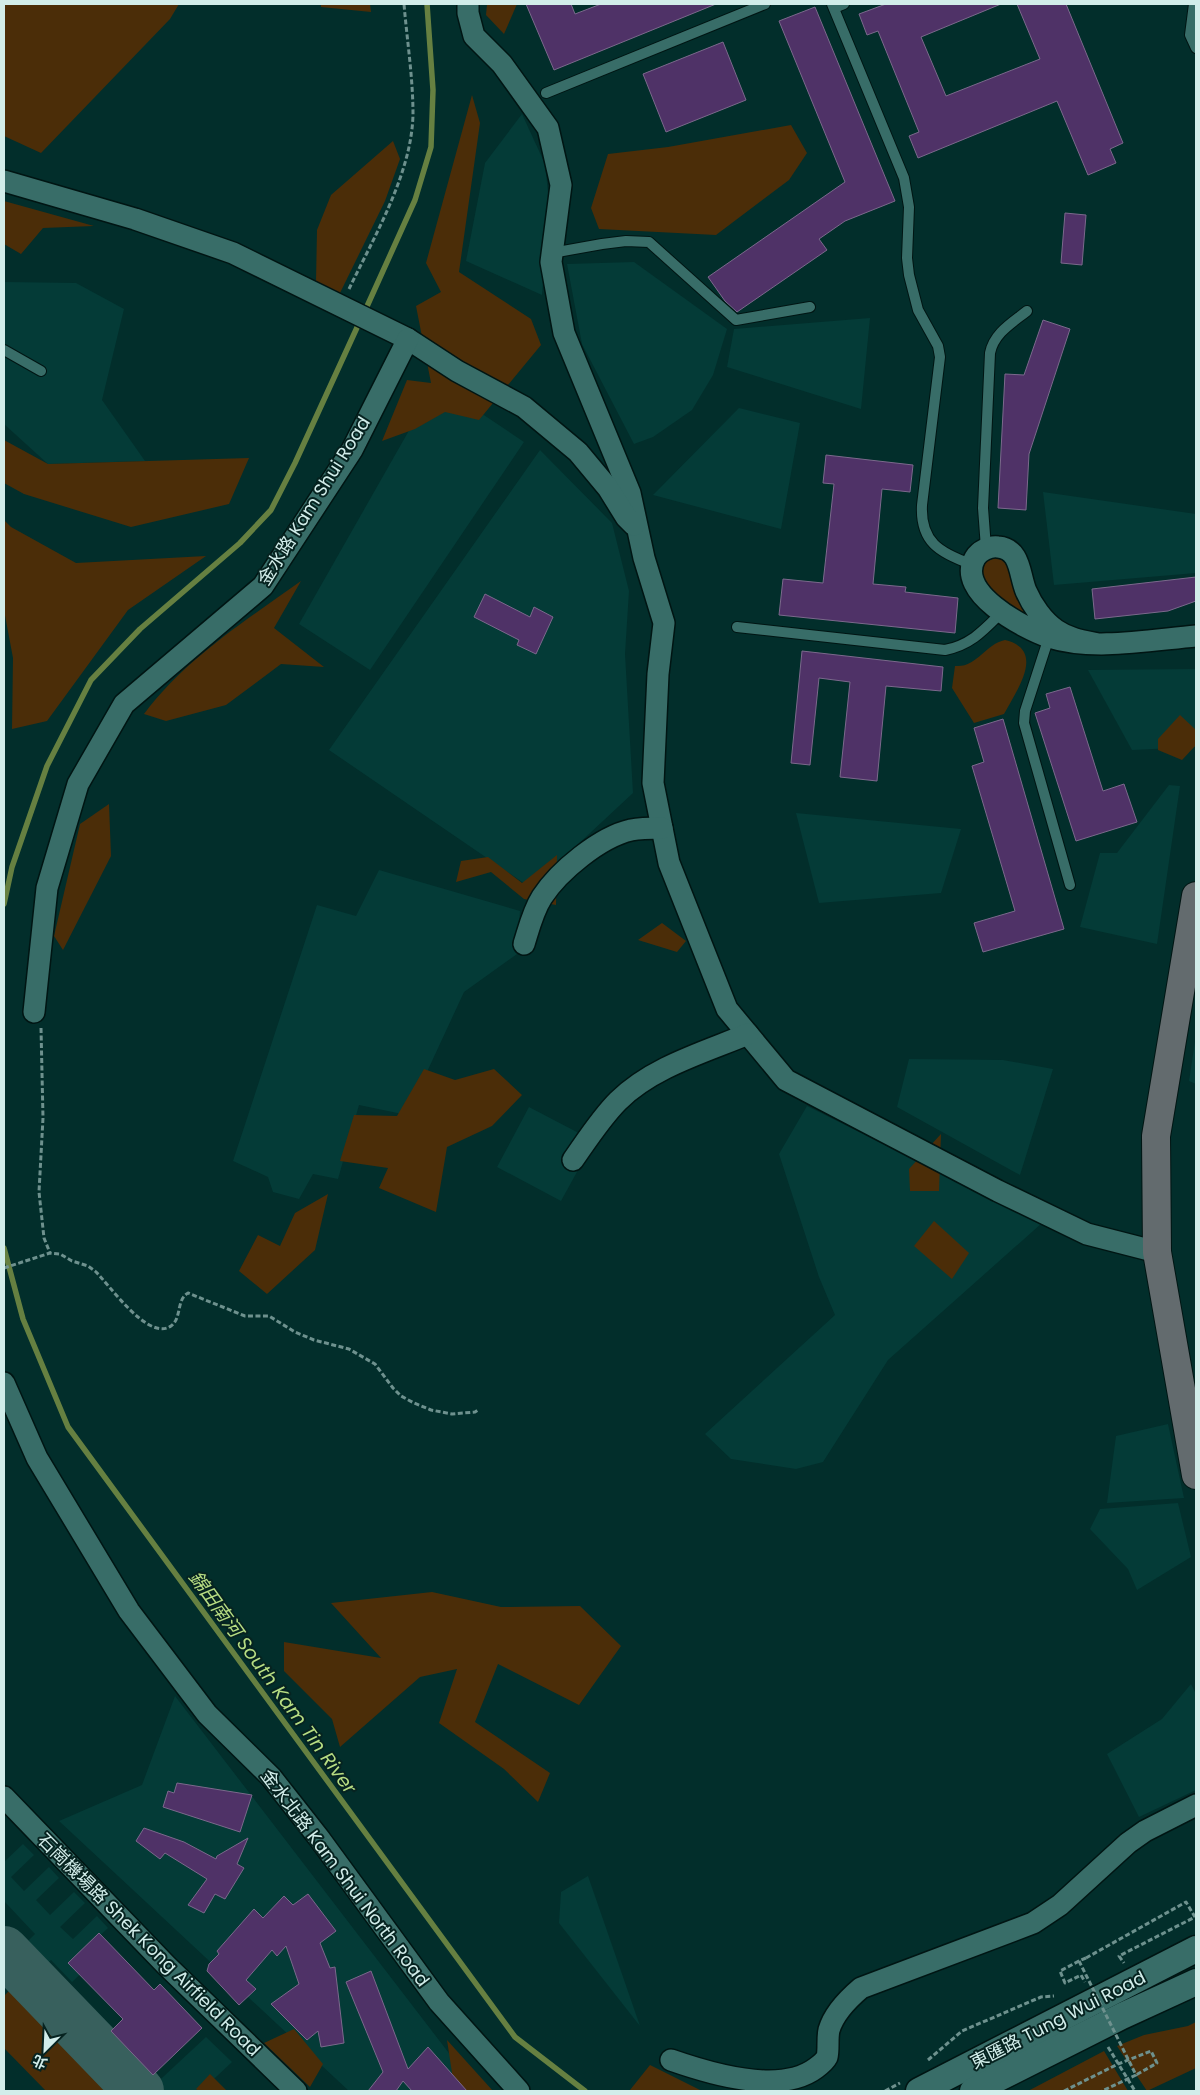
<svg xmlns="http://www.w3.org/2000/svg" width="1200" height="2095" font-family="Poppins,'Noto Sans TC',sans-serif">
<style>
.built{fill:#043b37}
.green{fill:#4b2d08}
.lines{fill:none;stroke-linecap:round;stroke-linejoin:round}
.stream{stroke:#668041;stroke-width:5.5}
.taxiway{stroke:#38605d;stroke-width:50}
.building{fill:#4f3267;stroke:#7b698c}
.service-casing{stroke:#001513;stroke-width:12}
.minor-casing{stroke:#001513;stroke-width:24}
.tertiary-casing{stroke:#001513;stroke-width:29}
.secondary-casing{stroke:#001513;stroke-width:30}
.path{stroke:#6e918e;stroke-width:3;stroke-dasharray:5 2.5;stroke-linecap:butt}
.service{stroke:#386d68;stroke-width:10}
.minor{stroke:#386d68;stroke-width:21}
.tertiary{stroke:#386d68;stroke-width:26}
.secondary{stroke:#636b6e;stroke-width:28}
.path-bridge{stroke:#6e918e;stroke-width:3;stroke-dasharray:5 2.5;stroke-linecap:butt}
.labels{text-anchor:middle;stroke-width:4;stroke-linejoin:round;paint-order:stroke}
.street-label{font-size:18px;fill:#d2edea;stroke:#062320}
.water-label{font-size:19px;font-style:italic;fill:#b7dd83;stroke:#062320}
</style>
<rect width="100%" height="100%" fill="#022e2b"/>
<g class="built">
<polygon points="522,114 545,164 549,202 542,295 466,261 485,163"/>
<polygon points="634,262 727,329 713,375 692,410 653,437 634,444 582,344 567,264"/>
<polygon points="4,282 76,283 124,309 102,400 145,461 48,464 4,424"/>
<polygon points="870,318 861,409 727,367 734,329"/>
<polygon points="436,383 524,442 370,670 299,624"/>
<polygon points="739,408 800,423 781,529 653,495"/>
<polygon points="540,450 612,523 629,591 625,654 633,793 531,888 329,750"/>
<polygon points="1043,492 1196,514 1196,573 1054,585"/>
<polygon points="1196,669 1196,747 1132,750 1088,670"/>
<polygon points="1169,785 1180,786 1157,944 1080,927 1100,853 1117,853"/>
<polygon points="796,813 961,829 941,893 819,903"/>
<polygon points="379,870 520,911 517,954 464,992 407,1115 359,1105 338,1179 313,1174 299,1199 273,1192 268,1177 233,1161 317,905 356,916"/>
<polygon points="1196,1035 1196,1084 1189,1081"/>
<polygon points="909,1059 1003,1060 1053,1069 1020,1175 897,1107"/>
<polygon points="807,1106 1042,1223 888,1360 823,1462 796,1469 731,1459 705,1434 835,1315 819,1277 779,1154"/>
<polygon points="529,1107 594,1141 561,1201 497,1167"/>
<polygon points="1168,1424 1184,1498 1107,1503 1116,1436"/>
<polygon points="1178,1503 1191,1557 1137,1590 1128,1569 1090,1529 1100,1509"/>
<polygon points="1191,1684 1196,1694 1196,1790 1139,1817 1107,1754 1162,1719"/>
<polygon points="175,1696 478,2091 349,2091 59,1821 142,1785"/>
<polygon points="23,1844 34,1855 11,1877 24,1891 49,1867 59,1878 36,1900 50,1915 74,1892 85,1903 60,1927 73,1939 97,1916 108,1928 86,1949 96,1959 72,1982 51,1960 31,1979 11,1958 35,1934 4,1901 4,1862"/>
<polygon points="588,1876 640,2026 559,1923 561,1892"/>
<polygon points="206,2037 232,2062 201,2091 148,2091"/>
</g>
<g class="green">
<polygon points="4,4 179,4 170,19 41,153 4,136"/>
<polygon points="321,4 370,4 371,12 321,7"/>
<polygon points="487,4 517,4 504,34 486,15"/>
<polygon points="472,95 480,123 459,272 531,319 541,345 479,420 445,412 415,429 382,441 407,380 431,383 416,306 441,292 426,263"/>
<polygon points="791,125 807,153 789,180 716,235 599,229 591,208 608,154 668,147"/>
<polygon points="393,141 400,159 385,201 340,293 316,282 317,230 331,195"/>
<polygon points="4,201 94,226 43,228 21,254 4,244"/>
<polygon points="4,440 48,464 249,458 229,504 131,527 24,494 4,483"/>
<polygon points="4,520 11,527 76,563 206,556 128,610 47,721 12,729 13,658 4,610"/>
<path d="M996,558L1002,560L1007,564L1016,595L1029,617C1017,609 984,589 982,574C981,569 983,566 985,562Z"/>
<path d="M301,581L274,628L324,667L281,664L226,705L166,721L144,714C185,659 245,621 301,581Z"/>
<path d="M1005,640C1047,650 1016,691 1004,714L974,723L952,688L955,666C977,668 985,644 1005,640Z"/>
<polygon points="1180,715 1196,730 1196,745 1182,760 1158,750 1158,739"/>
<polygon points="109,804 111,856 63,950 54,936 80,824"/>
<polygon points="557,855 556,905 524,899 491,872 456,882 461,861 488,857 522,883"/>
<polygon points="662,923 686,941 677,952 638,940"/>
<polygon points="424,1069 455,1080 494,1069 522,1095 492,1126 447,1147 436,1212 379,1188 388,1168 340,1161 354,1115 397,1116"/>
<polygon points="941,1134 939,1191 910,1191 909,1169"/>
<polygon points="328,1194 315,1250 267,1294 239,1271 258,1235 280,1246 295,1213"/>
<polygon points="934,1221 969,1253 952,1279 914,1246"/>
<polygon points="432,1592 501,1607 580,1606 621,1646 579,1705 498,1664 475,1722 550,1773 538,1802 504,1769 439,1723 457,1669 420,1677 340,1747 332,1719 284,1671 284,1642 381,1658 331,1603"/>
<polygon points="19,1981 128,2091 46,2091 4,2048 4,1996"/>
<polygon points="1196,2022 1196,2068 1147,2091 1117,2046 1144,2035 1188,2026"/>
<polygon points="294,2029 323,2064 310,2087 264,2043"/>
<polygon points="447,2040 493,2091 459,2091 454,2086"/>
<polygon points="1104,2051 1128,2091 1028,2091"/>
<polygon points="650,2065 702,2091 630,2090"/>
<polygon points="210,2074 227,2091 199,2091 196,2089"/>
</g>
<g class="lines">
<g class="stream">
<polyline points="364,313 415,200 431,147 433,90 427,4"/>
<polyline points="4,904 12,867 47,766 91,680 140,629 240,543 271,510 295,463 360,321"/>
<polyline points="4,1248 23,1319 68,1427 515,2037 585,2091"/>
</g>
<polyline class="taxiway" points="4,1951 139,2091"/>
</g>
<g class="building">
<polygon points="526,4 571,4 575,14 601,4 716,4 554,70"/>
<polygon points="886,4 1001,4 921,37 946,96 1040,59 1017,4 1066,4 1123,143 1110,149 1116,163 1088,175 1057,101 918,158 909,136 919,132 878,31 867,35 859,14"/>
<polygon points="815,7 895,201 845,221 819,239 827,250 737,312 725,301 708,277 845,182 779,21"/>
<polygon points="723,42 746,100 666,132 643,74"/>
<polygon points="1065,213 1086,215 1082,265 1061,263"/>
<polygon points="1043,320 1070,329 1029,454 1026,510 998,508 1005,374 1024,375"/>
<polygon points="826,455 913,465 910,492 882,489 873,584 906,587 905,592 958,598 955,633 779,615 783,579 823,583 834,484 823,483"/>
<polygon points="1196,577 1196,601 1168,611 1095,619 1092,589"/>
<polygon points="485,594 530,617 534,607 553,617 536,654 517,645 519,640 474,617"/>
<polygon points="802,651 943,667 941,691 886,686 877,781 840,777 850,682 819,678 810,765 791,763"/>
<polygon points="1070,687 1103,791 1124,784 1137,822 1076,841 1035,713 1050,708 1046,694"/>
<polygon points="1003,719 1064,929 983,952 974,923 1015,911 972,766 984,762 974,728"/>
<polygon points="177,1783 252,1795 240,1832 163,1807 168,1791 174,1793"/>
<polygon points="144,1828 184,1842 216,1859 217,1856 248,1838 237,1864 244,1868 225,1899 215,1894 204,1913 188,1905 207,1879 165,1853 160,1859 136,1841"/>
<polygon points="308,1894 336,1931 320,1943 330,1968 335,1967 344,2043 321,2047 318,2031 307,2040 271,2004 299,1984 286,1946 277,1956 272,1950 246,1980 256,1989 239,2005 207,1971 209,1964 219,1954 217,1951 254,1909 263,1918 284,1896 293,1905"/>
<polygon points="99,1933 154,1990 160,1984 202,2028 153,2075 111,2031 123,2019 68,1963"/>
<polygon points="371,1971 408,2069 428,2047 467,2091 412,2091 403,2081 396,2091 368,2091 383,2072 346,1982"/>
</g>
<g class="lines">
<defs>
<g id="service">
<path d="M832,4L904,178L909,207L907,258L909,275L918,310L938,346L940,357L922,505C920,542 940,553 971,564"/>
<polyline points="1194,4 1190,35 1196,48"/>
<polyline points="834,8 844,4"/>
<polyline points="546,93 765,4"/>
<polyline points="552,253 602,244 626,241 649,242 736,320 810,307"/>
<polyline points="4,350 41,371"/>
<path d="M986,548L983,508L990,353C994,333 1012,323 1027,311"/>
<path d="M737,627L945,650C971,645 984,630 1002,612"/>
<polyline points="1049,637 1025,711 1024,723 1070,885"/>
</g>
<g id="minor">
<polyline points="468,4 468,13 474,36 502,64 548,128 561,185 551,262 564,333 630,493 644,558 664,623 658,674 653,783 669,863 727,1009 786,1080 998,1191 1087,1234 1157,1252"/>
<polyline points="4,181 135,219 233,253 408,339 457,371 524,407 578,452 608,488 626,517 634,525"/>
<path d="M1098,644C1083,641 1069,639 1056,630C1043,621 1032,605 1026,591C1019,574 1021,549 998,547C989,546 979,551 975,558C955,592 1023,628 1049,637C1093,651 1150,640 1196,636"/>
<path d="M524,944C529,928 533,911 542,897C559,871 600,837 631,830C641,828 652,828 662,828"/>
<polyline points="34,1012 47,888 78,784 124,704 263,586 352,450 408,339"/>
<path d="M573,1160C587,1140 601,1118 618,1101C652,1067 705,1052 748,1034"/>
<polyline points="4,1383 37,1458 129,1611 207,1714 271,1777 319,1838 439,2002 519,2091"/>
<polyline points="4,1797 166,1965 296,2091"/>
<path d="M671,2060C711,2074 780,2095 816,2068C820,2065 825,2061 827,2057C829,2049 827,2039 829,2030C834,2013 848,1999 861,1988L1033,1923L1060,1905L1128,1843L1145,1831L1196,1805"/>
</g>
<g id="tertiary">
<polyline points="919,2091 1196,1949"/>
<polyline points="973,2091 1122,2016 1196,1982"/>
</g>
<polyline id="secondary" points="1196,896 1156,1136 1157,1252 1196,1475"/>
</defs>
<use href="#service" class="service-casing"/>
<use href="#minor" class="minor-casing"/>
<use href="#tertiary" class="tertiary-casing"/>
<use href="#secondary" class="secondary-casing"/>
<g class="path">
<path d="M349,289C374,237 412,173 413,114C413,78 407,40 404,4"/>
<polyline points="41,1028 43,1118 39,1192 44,1238 50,1253"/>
<path d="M4,1268L50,1253L60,1254L72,1261L88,1266L95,1271C109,1284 148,1342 171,1326C182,1318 176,1300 188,1293L245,1316H269L295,1332L314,1340L349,1349L375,1364L393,1388L401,1396L414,1403L431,1410L452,1414L475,1412L478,1410"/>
<polyline points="1086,1958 1186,1902 1195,1917 1119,1956 1124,1963"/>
<polyline points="1079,1961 1060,1971 1065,1983 1081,1975 1085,1982"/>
<polyline points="1108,2047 1135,2091"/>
<polyline points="928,2060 962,2031 1041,1997 1054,1996"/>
<polyline points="885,2091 900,2083"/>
<polyline points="1064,2091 1118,2064 1151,2051 1157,2063 1136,2075"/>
</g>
<use href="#service" class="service"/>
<use href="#minor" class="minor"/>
<use href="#tertiary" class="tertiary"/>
<use href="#secondary" class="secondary"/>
<polyline class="path-bridge" points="1086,1958 1079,1961 1136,2075 1102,2091"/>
</g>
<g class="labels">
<g class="street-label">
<text transform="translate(314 501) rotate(-58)" y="6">金水路 Kam Shui Road</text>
<text transform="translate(345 1878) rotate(53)" y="6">金水北路 Kam Shui North Road</text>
<text transform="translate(149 1945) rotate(45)" y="6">石崗機場路 Shek Kong Airfield Road</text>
<text transform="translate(1058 2020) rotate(-27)" y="6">東匯路 Tung Wui Road</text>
</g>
<g class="water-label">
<text transform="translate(273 1682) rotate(54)" y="7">錦田南河 South Kam Tin River</text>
</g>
</g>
<rect width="1200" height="2095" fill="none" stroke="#d2edea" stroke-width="10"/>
<g transform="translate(45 2050) rotate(204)" stroke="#062320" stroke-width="4" paint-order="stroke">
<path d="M0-4L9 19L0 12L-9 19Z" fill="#d2edea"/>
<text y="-8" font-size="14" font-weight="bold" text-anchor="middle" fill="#d2edea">北</text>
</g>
</svg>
